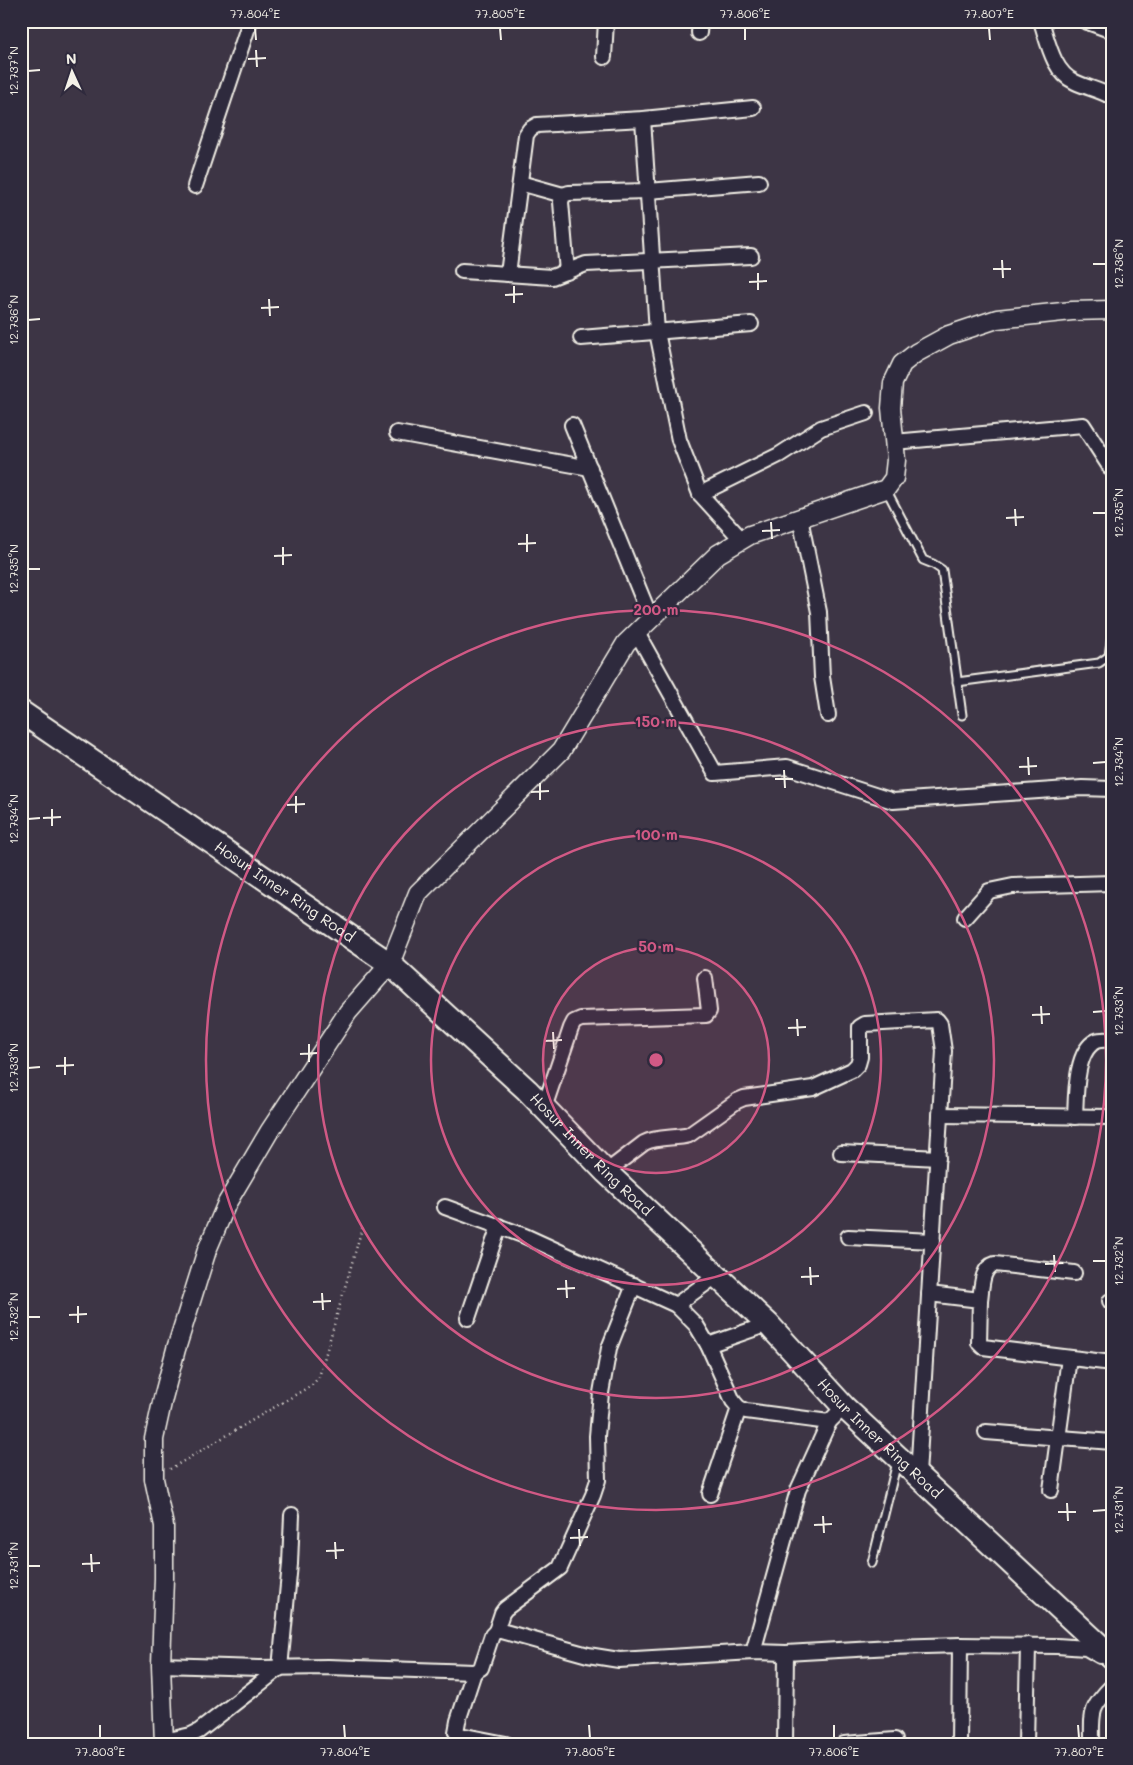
<svg xmlns="http://www.w3.org/2000/svg" width="1133" height="1765" font-family="Mali,sans-serif">
<style>
.lines{fill:none;stroke-linecap:round;stroke-linejoin:round}
.service-casing{stroke:#f4f1e8;stroke-width:11}
.minor-casing{stroke:#f4f1e8;stroke-width:18}
.tertiary-casing{stroke:#f4f1e8;stroke-width:21}
.primary-casing{stroke:#f4f1e8;stroke-width:26}
.path{stroke:#f4f1e8;stroke-width:2.5;stroke-dasharray:1 4;stroke-linecap:butt}
.service{stroke:#2f2a3d;stroke-width:7}
.minor{stroke:#2f2a3d;stroke-width:14}
.tertiary{stroke:#2f2a3d;stroke-width:18}
.primary{stroke:#2f2a3d;stroke-width:22}
.ticks{fill:none;stroke:#f4f1e8;stroke-width:2}
.ring{fill:none;stroke:#d15985;stroke-width:2.5}
.labels{text-anchor:middle;stroke-width:4.5;stroke-linejoin:round;paint-order:stroke}
.street-label{font-size:15px;fill:#f4f1e8;stroke:#2f2a3d}
.centre{fill:#d15985;stroke:#2f2a3d;stroke-width:2.5}
.ring-label{font-size:15px;text-anchor:middle;font-weight:bold;fill:#d15985;stroke:#2f2a3d;stroke-width:4.5;stroke-linejoin:round;paint-order:stroke}
.neatline{fill:none;stroke:#f4f1e8;stroke-width:2}
.ticks-label{font-size:12px;text-anchor:middle;fill:#f4f1e8}
</style>
<rect width="100%" height="100%" fill="#3d3545"/>
<filter id="ink" filterUnits="userSpaceOnUse"><feTurbulence type="fractalNoise" baseFrequency=".02" numOctaves="2"/><feDisplacementMap in="SourceGraphic" scale="10" xChannelSelector="R" yChannelSelector="G"/><feConvolveMatrix kernelMatrix="1 2 1 2 8 2 1 2 1" color-interpolation-filters="sRGB"/></filter>
<g filter="url(#ink)">
<g class="lines">
<defs>
<g id="service">
<polyline points="886,489 923,560 933,564 942,570 962,715"/>
<polyline points="957,682 1099,663 1109,656 1112,634"/>
<polyline points="872,1563 897,1462"/>
</g>
<g id="minor">
<path d="M1041,21C1048,42 1053,72 1075,82C1088,88 1100,90 1112,97"/>
<polyline points="1085,21 1112,31"/>
<polyline points="699,33 700,21"/>
<polyline points="604,57 606,21"/>
<polyline points="643,119 657,332 679,440 700,494 742,540"/>
<polyline points="520,183 563,195"/>
<polyline points="195,186 250,21"/>
<polyline points="462,271 552,277 586,264 751,256"/>
<polyline points="567,272 561,202 563,195 569,193 648,191 759,182"/>
<polyline points="508,274 526,135 530,129 537,125 643,119 753,108"/>
<polyline points="581,338 751,324"/>
<polyline points="572,425 651,619"/>
<polyline points="397,433 590,468"/>
<polyline points="894,442 1083,425 1112,470"/>
<polyline points="700,494 779,455 821,428 866,413"/>
<polyline points="800,518 819,612 822,677 828,715"/>
<polyline points="637,633 715,773 787,767 893,801 1082,788 1112,789"/>
<polyline points="965,918 989,891 1013,886 1112,883"/>
<polyline points="544,1108 571,1028 574,1022 581,1019 706,1015 709,1011 705,978"/>
<polyline points="940,1115 1112,1117"/>
<path d="M1075,1117C1076,1097 1075,1051 1096,1041C1101,1039 1107,1040 1112,1040"/>
<polyline points="841,1153 938,1158"/>
<path d="M606,1172L644,1143C658,1136 675,1139 689,1135L737,1101L744,1098L813,1088L852,1070L858,1064L860,1057V1027L865,1024L937,1020L940,1024L944,1051L918,1475"/>
<polyline points="445,1207 525,1236 676,1305 696,1325 708,1345 733,1401 739,1408 746,1411 829,1422"/>
<polyline points="848,1237 933,1241"/>
<polyline points="929,1294 980,1300 979,1343 983,1347 1112,1363"/>
<path d="M980,1300C982,1287 981,1268 995,1264L1074,1273"/>
<polyline points="1110,1301 1112,1301"/>
<polyline points="676,1305 716,1276"/>
<polyline points="468,1318 499,1226"/>
<polyline points="708,1345 768,1324"/>
<polyline points="986,1432 1112,1442"/>
<polyline points="1051,1490 1069,1358"/>
<polyline points="710,1494 739,1408"/>
<polyline points="496,1631 502,1613 505,1609 560,1568 593,1495 598,1480 597,1436 601,1393 609,1348 634,1285"/>
<polyline points="753,1652 798,1490 829,1422 844,1407"/>
<polyline points="161,1665 259,1668 328,1667 474,1672 481,1668 492,1635 496,1631 501,1631 588,1655 619,1660 753,1652 786,1653 891,1647 960,1645 1057,1646 1086,1648 1100,1656"/>
<polyline points="474,1672 458,1721 456,1732 460,1735 506,1744"/>
<polyline points="164,1741 191,1735 199,1731 280,1668 290,1564 292,1515"/>
<polyline points="785,1744 786,1653"/>
<polyline points="844,1744 895,1740"/>
<polyline points="959,1744 960,1645"/>
<polyline points="1026,1744 1028,1645"/>
<path d="M1092,1744C1092,1713 1089,1709 1112,1686"/>
</g>
<polyline id="tertiary" points="164,1744 161,1665 164,1578 164,1526 154,1479 154,1439 163,1398 176,1349 207,1250 227,1203 269,1132 348,1012 390,964 418,893 561,751 626,643 718,554 750,535 886,489 894,478 896,460 891,408 893,383 902,364 916,353 949,335 997,319 1072,311 1112,310"/>
<g id="primary">
<path id="s1" d="M21,712L390,964L527,1090L606,1172L768,1324L844,1407L1112,1657"/>
</g>
</defs>
<use href="#service" class="service-casing"/>
<use href="#minor" class="minor-casing"/>
<use href="#tertiary" class="tertiary-casing"/>
<use href="#primary" class="primary-casing"/>
<polyline class="path" points="170,1469 312,1385 319,1377 363,1225"/>
<use href="#service" class="service"/>
<use href="#minor" class="minor"/>
<use href="#tertiary" class="tertiary"/>
<use href="#primary" class="primary"/>
</g>
</g>
<path class="ticks" d="M255,28L256,40M500,28L501,40M745,28V40M989,28L990,40M256,50L257,67M248,59L266,58M28,71L40,70M1002,260L1003,278M1093,264H1106M993,269H1011M758,273V290M749,282L767,281M514,286V303M505,295L523,294M269,299L270,316M261,308L279,307M28,320L40,319M1015,509L1016,526M1093,513H1106M1006,518L1024,517M771,522L772,539M762,531L780,530M527,534V552M518,544L536,543M283,547V565M274,556L292,555M28,569H40M1028,757L1029,775M1093,763L1106,762M1019,767L1037,766M784,770L785,788M775,779H793M540,783V800M531,792L549,791M296,796V813M287,805L305,804M52,809V826M43,818L61,817M28,819L40,818M1041,1006L1042,1024M1093,1012L1106,1011M1032,1015L1050,1014M797,1019L798,1036M788,1028L806,1027M553,1032L554,1049M544,1041L562,1040M309,1044V1062M300,1054L318,1053M65,1057V1075M56,1066L74,1065M28,1068L40,1067M1054,1255L1055,1272M1093,1261H1106M1045,1264L1063,1263M810,1267L811,1285M801,1277L819,1276M566,1280L567,1298M557,1289L575,1288M322,1293L323,1310M313,1302L331,1301M78,1306V1323M69,1315L87,1314M28,1317H40M1067,1503L1068,1521M1093,1511L1106,1510M1058,1512H1076M823,1516L824,1533M814,1525L832,1524M579,1529L580,1546M570,1538L588,1537M335,1542L336,1559M326,1551L344,1550M91,1554L92,1572M82,1564L100,1563M28,1566H40M100,1725V1738M344,1725L345,1738M589,1725L590,1738M834,1725V1738M1078,1725L1079,1738"/>
<circle cx="656" cy="1060" r="113" fill="#d15985" fill-opacity=".12"/>
<g class="ring">
<circle cx="656" cy="1060" r="113"/>
<circle cx="656" cy="1060" r="225"/>
<circle cx="656" cy="1060" r="338"/>
<circle cx="656" cy="1060" r="450"/>
</g>
<g class="labels">
<g class="street-label">
<text dy="5" stroke="none"><textPath href="#s1" startOffset="319">Hosur Inner Ring Road</textPath></text>
<text dy="5" stroke="none"><textPath href="#s1" startOffset="724">Hosur Inner Ring Road</textPath></text>
<text dy="5" stroke="none"><textPath href="#s1" startOffset="1129">Hosur Inner Ring Road</textPath></text>
</g>
</g>
<circle cx="656" cy="1060" r="8" class="centre"/>
<g class="ring-label">
<text x="656" y="615">200 m</text>
<text x="656" y="727">150 m</text>
<text x="656" y="840">100 m</text>
<text x="656" y="952">50 m</text>
</g>
<rect width="1133" height="1765" fill="none" stroke="#2f2a3d" stroke-width="55"/>
<g transform="translate(72 72) rotate(357)" stroke="#2f2a3d" stroke-width="4" paint-order="stroke">
<path d="M0-4L9 19L0 12L-9 19Z" fill="#f4f1e8"/>
<text y="-8" font-size="14" font-weight="bold" text-anchor="middle" fill="#f4f1e8">N</text>
</g>
<rect x="28" y="28" width="1078" height="1710" class="neatline"/>
<g class="ticks-label">
<text x="255" y="18">77.804°E</text>
<text x="500" y="18">77.805°E</text>
<text x="745" y="18">77.806°E</text>
<text x="989" y="18">77.807°E</text>
<text transform="translate(14 71) rotate(-90)" y="4">12.737°N</text>
<text transform="translate(1119 264) rotate(-90)" y="4">12.736°N</text>
<text transform="translate(14 320) rotate(-90)" y="4">12.736°N</text>
<text transform="translate(1119 513) rotate(-90)" y="4">12.735°N</text>
<text transform="translate(14 569) rotate(-90)" y="4">12.735°N</text>
<text transform="translate(1119 762) rotate(-90)" y="4">12.734°N</text>
<text transform="translate(14 819) rotate(-90)" y="4">12.734°N</text>
<text transform="translate(1119 1011) rotate(-90)" y="4">12.733°N</text>
<text transform="translate(14 1068) rotate(-90)" y="4">12.733°N</text>
<text transform="translate(1119 1261) rotate(-90)" y="4">12.732°N</text>
<text transform="translate(14 1317) rotate(-90)" y="4">12.732°N</text>
<text transform="translate(1119 1510) rotate(-90)" y="4">12.731°N</text>
<text transform="translate(14 1566) rotate(-90)" y="4">12.731°N</text>
<text x="100" y="1756">77.803°E</text>
<text x="345" y="1756">77.804°E</text>
<text x="590" y="1756">77.805°E</text>
<text x="834" y="1756">77.806°E</text>
<text x="1079" y="1756">77.807°E</text>
</g>
</svg>
